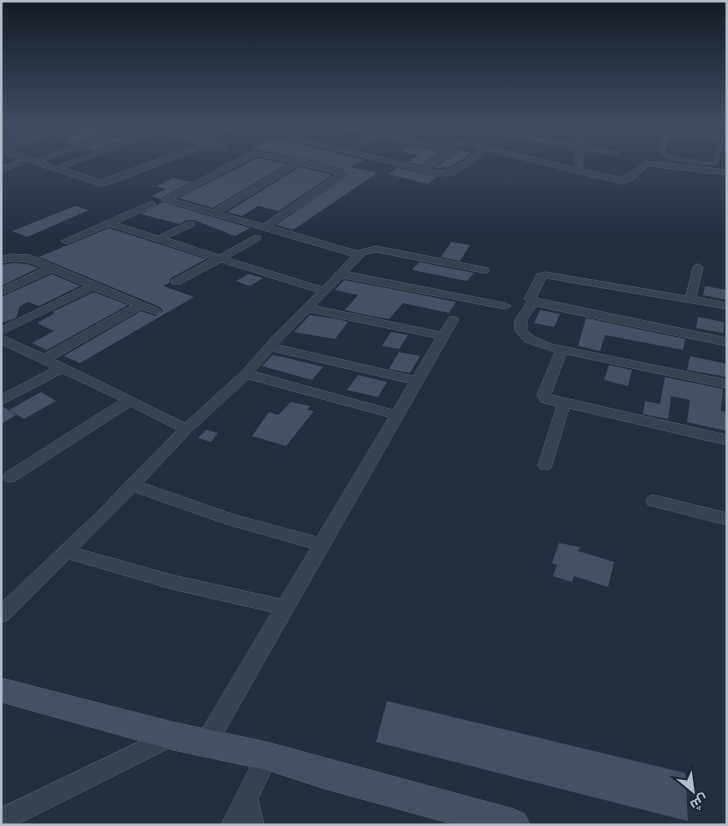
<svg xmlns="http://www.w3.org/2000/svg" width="728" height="826" font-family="Barlow,Cairo,sans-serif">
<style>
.building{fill:#455162}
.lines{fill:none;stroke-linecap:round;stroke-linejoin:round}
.lane-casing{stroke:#565f6c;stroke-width:1}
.street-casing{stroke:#565f6c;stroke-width:1}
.secondary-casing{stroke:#565f6c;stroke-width:1}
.lane{fill:#38414e;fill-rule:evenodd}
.street{fill:#38414e;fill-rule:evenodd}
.secondary{fill:#465061;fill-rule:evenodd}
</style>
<rect width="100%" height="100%" fill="#242f3e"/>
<g class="building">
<polygon points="104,126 115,129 72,144 62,141 68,139 59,136 82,129 89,131"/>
<polygon points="129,133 136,135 93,150 85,148"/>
<polygon points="276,138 364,160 350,167 377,173 293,230 276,225 348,175 342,169 320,162 252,148"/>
<polygon points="411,146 440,152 421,165 408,162 419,155 401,152"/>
<polygon points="458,150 472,153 450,167 434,168 456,154"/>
<polygon points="258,158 287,164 213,208 178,198"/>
<polygon points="300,167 332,175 279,211 258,206 242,216 227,212"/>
<polygon points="398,168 437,177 427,184 388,174"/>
<polygon points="173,178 191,182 160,199 151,196 166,189 156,186"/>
<polygon points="163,202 250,228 235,236 194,220 187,220 179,224 141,214"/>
<polygon points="75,206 89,210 27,237 12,231"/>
<polygon points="109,228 206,259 171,278 169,283 163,286 194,297 80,363 64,356 141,311 155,316 163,311 160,307 39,257"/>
<polygon points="451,242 470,245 460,261 441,257"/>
<polygon points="419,262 474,273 467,281 412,270"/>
<polygon points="13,263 27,264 38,268 1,286 1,265"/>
<polygon points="52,274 80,286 39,306 28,302 20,306 16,318 1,323 1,297"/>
<polygon points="249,274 263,278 250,286 236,281"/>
<polygon points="344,280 413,293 456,302 449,313 403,303 389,319 366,315 345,310 358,295 335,290"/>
<polygon points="705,286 727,290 727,300 703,295"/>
<polygon points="94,292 128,305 47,350 32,343 54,331 37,323 55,313 52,312"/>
<polygon points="540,310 560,314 554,327 534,323"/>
<polygon points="310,315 337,319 348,322 335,339 294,332"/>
<polygon points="698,317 724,322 723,333 696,328"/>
<polygon points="586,318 685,339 683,350 605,335 600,351 578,346"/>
<polygon points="391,332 408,335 399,349 382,346"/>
<polygon points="399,352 420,356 410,373 389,369"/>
<polygon points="273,355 295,360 323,367 312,380 262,366"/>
<polygon points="690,356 727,364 727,377 687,370"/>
<polygon points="609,365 632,370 628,386 604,380"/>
<polygon points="358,375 387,382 378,397 347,390"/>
<polygon points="665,377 723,389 721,411 727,412 727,431 687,422 690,400 671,396 668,419 643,414 645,401 660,404"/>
<polygon points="41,392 56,401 24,419 9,410"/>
<polygon points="291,402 310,406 307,410 314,411 286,446 252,436 269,412 278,415"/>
<polygon points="2,406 16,415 1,424 1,407"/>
<polygon points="206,430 218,433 211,442 198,438"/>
<polygon points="559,543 580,547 578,551 614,562 608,587 574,576 572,582 553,576 557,565 552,563"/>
<polygon points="387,701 685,773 688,821 376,742"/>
</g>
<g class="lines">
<defs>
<path id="lane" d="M679,134L712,137L723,140L717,164C704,166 671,161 660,154L664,137ZM679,136L712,139L720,142L714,162L706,163L667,155L663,153L667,139Z"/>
<g id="street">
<polygon points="17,124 16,126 1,129 1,125"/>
<path d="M72,124H83L9,150L35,159L135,124L142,126L43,161L56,166L151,131L144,128L148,126L199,139L238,124H248L207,141L226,146V150L208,146L113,183L100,186L1,153V147ZM158,133L200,144L100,180L64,168Z"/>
<path d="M324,124H337L449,147L451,143L464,141L574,167L576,149L504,135L508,133L576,144L575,124H582L584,145L621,153L617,155L584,150L582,169L622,178L647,161L727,170V175L648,166L633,180L622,184L488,151L454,175L439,176L282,137L286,135L346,149L372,136ZM380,137L445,151L421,167L354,151ZM464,145L480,149C462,162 452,175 429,169L455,152L457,147Z"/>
<path d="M258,152C273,155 340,164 346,175L272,226L357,251L376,246L488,268L489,270L488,272L484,273L376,252L366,254L348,272L505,303L511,306L505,309L343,278L315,306L440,332L449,317H457L459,319L214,750L206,753L198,750L195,743L198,736L272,612L172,589L69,559L8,620L1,622V603L94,515L177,430L131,406L15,481L10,482L5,481L2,477L5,473L120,400L62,373L1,405V395L52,368L1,344V327L85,286L52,272L1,295V288L43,268C28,261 18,259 1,263V257L10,254L30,255L159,309L161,311L159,313L155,314L141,309L54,359L185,423L242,371L273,336L317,292L221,262L180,284H172L171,282L172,280L211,259L109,226L69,243L66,244L61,241L152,201L156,204L155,206L117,223L158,236L188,222H194V226L167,238L219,255L254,236H260V240L228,258L322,287L352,256L161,200L248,153ZM258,156L292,163L213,210L173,199L253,157ZM300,165L337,174L263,224L222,213ZM94,290L132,305L44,354L1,335ZM310,312L436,338L413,376L278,345ZM273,351L409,383L393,410L255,372ZM249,379L389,417L317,537L235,515L143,483L191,432ZM135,492L226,524L311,548L280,599L172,575L79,549Z"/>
<polygon points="19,160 23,162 22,164 1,172 1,167"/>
<polygon points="698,264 703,267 696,297 727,303 727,309 546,278 536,298 727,338 727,346 536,306 527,320 527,330 533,336 551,344 727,380 727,388 566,354 551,395 727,435 727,445 569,408 552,465 550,469 540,469 538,465 557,406 541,402 537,395 555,352 525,342 515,331 515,320 527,302 524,299 537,274 546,272 686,296 693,267"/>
<polygon points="654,495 727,513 727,525 648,505 646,501 648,497"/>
<polygon points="170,727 177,730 181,737 177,744 16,825 1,825 1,808"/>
<polygon points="267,746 275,749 278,756 258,799 264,825 221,825 259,749"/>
</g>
<polygon id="secondary" points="1,678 173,722 267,742 514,809 525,814 530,825 456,825 322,788 267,770 173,750 1,702"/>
</defs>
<use href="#lane" class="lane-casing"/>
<use href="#street" class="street-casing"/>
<use href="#secondary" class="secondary-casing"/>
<use href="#lane" class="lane"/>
<use href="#street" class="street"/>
<use href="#secondary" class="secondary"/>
</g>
<linearGradient id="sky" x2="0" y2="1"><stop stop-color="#141a22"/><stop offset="0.52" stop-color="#3f4d63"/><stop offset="1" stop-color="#3f4d63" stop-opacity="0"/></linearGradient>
<rect width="728" height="240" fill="url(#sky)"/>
<rect width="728" height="826" fill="none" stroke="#b4bcc9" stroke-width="5"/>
<g transform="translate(693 791) rotate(151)" stroke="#1d2633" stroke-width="4" paint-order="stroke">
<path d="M0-4L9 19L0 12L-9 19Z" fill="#b4bcc9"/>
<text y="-8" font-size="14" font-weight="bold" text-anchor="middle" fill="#b4bcc9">ش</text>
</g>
</svg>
